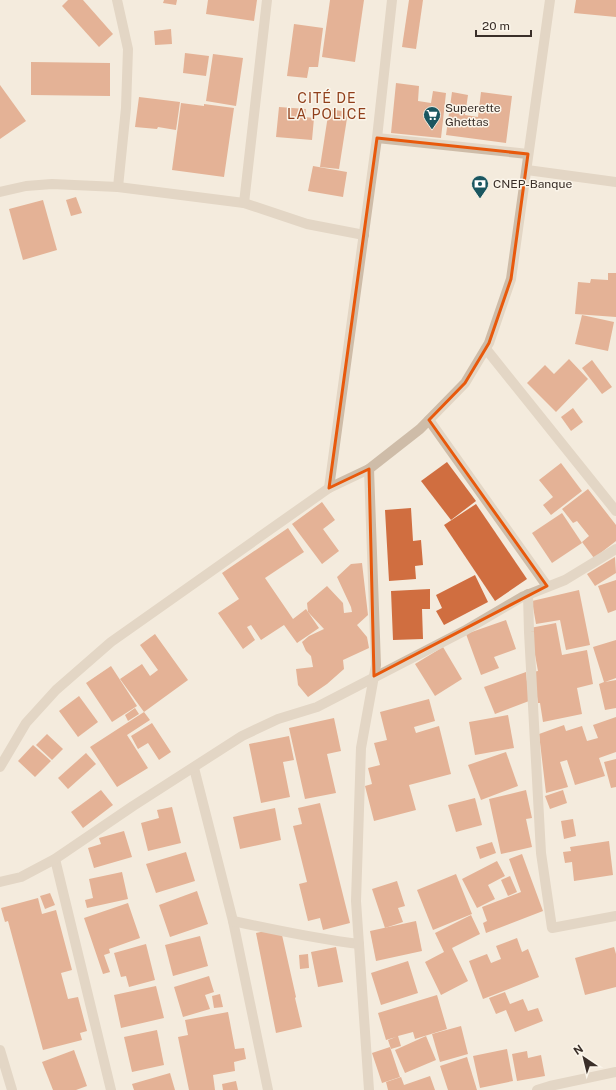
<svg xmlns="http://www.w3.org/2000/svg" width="616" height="1090" font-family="'Public Sans',sans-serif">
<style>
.building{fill:#d06e40}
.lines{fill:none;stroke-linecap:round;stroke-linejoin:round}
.minor{stroke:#cebca8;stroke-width:10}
.tertiary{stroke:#cebca8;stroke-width:10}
.marked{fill:none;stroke:#e8590c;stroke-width:3;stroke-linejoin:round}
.labels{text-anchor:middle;stroke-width:3;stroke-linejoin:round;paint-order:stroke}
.poi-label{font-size:12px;fill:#3a2f29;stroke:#fbf5ea;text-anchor:start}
.quarter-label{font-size:14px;letter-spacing:1px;fill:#903f1b;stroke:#fbf5ea}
</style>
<rect width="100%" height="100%" fill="#f4ebdd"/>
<g class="building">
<polygon points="68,0 83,0 113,34 99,47 62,6"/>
<polygon points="164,0 177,0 176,5 163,3"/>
<polygon points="208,0 257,0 254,21 206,14"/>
<polygon points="330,0 364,0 355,62 322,57"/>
<polygon points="409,0 423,0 416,49 402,47"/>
<polygon points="576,0 616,0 616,17 574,13"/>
<polygon points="294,24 323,28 318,67 309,67 307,78 287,76"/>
<polygon points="171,29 172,44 155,45 154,31"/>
<polygon points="185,53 209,56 206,76 183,73"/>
<polygon points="213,54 243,58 236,106 206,101"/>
<polygon points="31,62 110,63 110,96 31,95"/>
<polygon points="396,83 419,86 418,101 431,103 433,91 446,93 441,138 391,133"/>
<polygon points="0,85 26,121 0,139"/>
<polygon points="452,92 468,95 465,115 478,117 481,92 512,96 506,143 446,135"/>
<polygon points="139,97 180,102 176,130 158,127 157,129 135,127"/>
<polygon points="181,103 204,106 204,104 234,108 224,177 172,170"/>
<polygon points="279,107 306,109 305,117 314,118 312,140 276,137"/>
<polygon points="329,109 348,112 339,169 320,167"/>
<polygon points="313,166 347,172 343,197 308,191"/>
<polygon points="76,197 82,213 71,216 66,200"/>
<polygon points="43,200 57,250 23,260 9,209"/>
<polygon points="608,273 616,273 616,317 575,314 578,282 590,283 591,279 608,280"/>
<polygon points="582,315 614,322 608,351 575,344"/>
<polygon points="569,359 588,379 556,412 527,383 545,365 554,374"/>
<polygon points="592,360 612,387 602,394 582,368"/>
<polygon points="573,408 583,422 571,431 561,417"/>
<polygon points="447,462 476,501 451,520 421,481"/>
<polygon points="561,463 582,491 551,515 543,505 553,497 539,480"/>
<polygon points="588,489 616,525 616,541 594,558 582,542 589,536 577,521 573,523 562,509"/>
<polygon points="322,502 335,520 323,529 339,551 322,564 292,524"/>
<polygon points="476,504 527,579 495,601 444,525"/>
<polygon points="411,508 413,541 421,540 423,565 415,566 416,579 389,581 385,510"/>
<polygon points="562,513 582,543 552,563 532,533"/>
<polygon points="288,528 304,552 265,578 293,619 306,609 319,628 297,643 284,625 261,640 251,625 247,627 255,640 243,649 218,613 239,599 222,573"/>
<polygon points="615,557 616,573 595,586 587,574"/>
<polygon points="362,563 368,615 357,625 367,637 369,648 343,660 344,669 327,684 308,697 298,685 296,669 313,667 311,656 306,651 302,642 309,636 324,629 308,612 307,603 327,586 343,603 344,613 352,612 351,607 337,577 351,564"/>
<polygon points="475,575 488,602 444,625 436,611 442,608 436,595"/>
<polygon points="616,580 616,610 608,613 598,586"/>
<polygon points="430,589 430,609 422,609 423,639 393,640 391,591"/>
<polygon points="579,590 590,645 566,650 560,620 536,624 532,601"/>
<polygon points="506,620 516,649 494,657 499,668 481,675 466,634"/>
<polygon points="556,623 562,655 587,650 593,684 577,688 582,714 543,722 540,703 538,703 533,672 538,671 530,628"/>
<polygon points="155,634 188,680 144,712 120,679 142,664 150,676 158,670 140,645"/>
<polygon points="616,640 616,678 605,682 616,680 616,708 605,710 599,684 604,682 593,647"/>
<polygon points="443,647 462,679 435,696 415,664"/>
<polygon points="111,666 137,706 112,722 86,683"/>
<polygon points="526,672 529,701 495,714 484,687"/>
<polygon points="79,696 98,722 78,737 59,711"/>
<polygon points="429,699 435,721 414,727 416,733 439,726 451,774 409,785 416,810 374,821 365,786 372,784 368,768 380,765 374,743 387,740 380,712"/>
<polygon points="135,708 139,714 128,721 125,715"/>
<polygon points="144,712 150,720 127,735 148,768 117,787 90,747"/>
<polygon points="508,715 514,748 475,755 469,722"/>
<polygon points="616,717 616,752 599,758 605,776 575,785 567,760 560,762 568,787 546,793 539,734 564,725 566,731 582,726 587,741 598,738 593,725"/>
<polygon points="334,718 341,751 327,754 336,793 305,799 289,728"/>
<polygon points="152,723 171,752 159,760 148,743 138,749 131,736"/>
<polygon points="47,734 63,749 52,760 36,745"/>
<polygon points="289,736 294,760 283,762 290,797 261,803 249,744"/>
<polygon points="33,745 51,761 35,777 18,761"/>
<polygon points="506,752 518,786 481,800 468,765"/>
<polygon points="86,753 96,764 68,789 58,778"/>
<polygon points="616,759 616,787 611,788 604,762"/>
<polygon points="101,790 113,805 83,828 71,812"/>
<polygon points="526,790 532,818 526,819 532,847 501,854 489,799"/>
<polygon points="563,790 567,803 550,809 545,796"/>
<polygon points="475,798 482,825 456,832 448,805"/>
<polygon points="320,803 350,923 323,930 320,918 308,921 299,884 307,882 293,826 302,824 298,808"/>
<polygon points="172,807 181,843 148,851 141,823 159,818 157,810"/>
<polygon points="275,808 281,840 240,849 233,817"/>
<polygon points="573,819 576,836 564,839 561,821"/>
<polygon points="124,831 132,857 94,868 88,848 101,844 99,838"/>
<polygon points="609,841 613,875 574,881 572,862 565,863 563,852 571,851 570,847"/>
<polygon points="492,842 496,853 480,859 476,847"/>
<polygon points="186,852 195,881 156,893 146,864"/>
<polygon points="522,854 543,911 486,933 483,923 487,921 482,907 521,892 509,859"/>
<polygon points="497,861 505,876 488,885 495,899 477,908 462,879"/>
<polygon points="122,872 128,899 87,908 85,900 93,898 89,879"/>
<polygon points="456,874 472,914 433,930 417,890"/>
<polygon points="510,876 517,892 508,896 501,880"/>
<polygon points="397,881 405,906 398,908 403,922 385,928 372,889"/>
<polygon points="197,891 208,924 170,937 159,905"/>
<polygon points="50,893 55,905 45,909 40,896"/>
<polygon points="38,898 42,914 56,910 72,970 61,973 68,999 78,997 87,1031 80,1033 82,1040 43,1050 8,921 5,922 1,908"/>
<polygon points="128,903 140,938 109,949 110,953 104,955 110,972 103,974 84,918"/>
<polygon points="471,915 480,934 452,948 468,981 441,995 425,962 444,952 435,933"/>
<polygon points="416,921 422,951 376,961 370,931"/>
<polygon points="265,931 282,935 296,997 295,998 302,1027 276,1033 256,933"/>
<polygon points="200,936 208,966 173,976 165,945"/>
<polygon points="517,938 522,952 528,949 539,977 483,999 469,961 487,954 491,963 501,959 496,946"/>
<polygon points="146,944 155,980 129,987 126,976 121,977 114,953"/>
<polygon points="336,947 343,982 318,987 311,952"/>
<polygon points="614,947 616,954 616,987 585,995 575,958"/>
<polygon points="308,954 309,968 300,969 299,955"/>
<polygon points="408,961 418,993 381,1005 371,973"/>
<polygon points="209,976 214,992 205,995 210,1009 183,1017 174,987"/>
<polygon points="156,986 164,1018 121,1028 114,995"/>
<polygon points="505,992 510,1004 523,999 528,1011 538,1008 543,1021 515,1032 506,1010 496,1014 489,998"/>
<polygon points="220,994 223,1007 214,1008 212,996"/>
<polygon points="437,995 447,1029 415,1039 413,1032 398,1036 401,1046 391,1049 388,1040 396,1037 386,1040 378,1013"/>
<polygon points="228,1012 235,1049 244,1048 246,1059 234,1062 235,1071 213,1075 215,1090 189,1090 178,1037 188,1035 185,1020"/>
<polygon points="461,1026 468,1054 440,1062 432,1034"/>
<polygon points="157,1030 164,1065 132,1072 124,1037"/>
<polygon points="426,1036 436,1060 405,1073 395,1050"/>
<polygon points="390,1047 400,1077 382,1083 372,1053"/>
<polygon points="507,1049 513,1081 480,1088 473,1056"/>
<polygon points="74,1050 87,1086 76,1090 53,1090 42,1062"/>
<polygon points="527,1051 528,1058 541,1055 545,1076 517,1081 512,1054"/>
<polygon points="467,1057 477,1090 448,1090 440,1066"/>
<polygon points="170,1073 175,1090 134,1090 132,1084"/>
<polygon points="430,1076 435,1090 388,1090 386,1082 401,1077 404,1085"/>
<polygon points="236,1081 238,1090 223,1090 222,1084"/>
</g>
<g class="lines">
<g class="minor">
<polyline points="117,0 128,49 126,108 118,187"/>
<polyline points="377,138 528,154"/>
<polyline points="527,170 616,182"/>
<polyline points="0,192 26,186 52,184 118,187 244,203 307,224 364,235"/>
<polyline points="244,203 267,0"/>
<polyline points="486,349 616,511"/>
<polyline points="429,420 547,586"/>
<polyline points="329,488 377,138 392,0"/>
<polyline points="528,594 529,632 541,853 552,928 616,916"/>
<polyline points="194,768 233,921 268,1090"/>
<polyline points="55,859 111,1090"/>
<polyline points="0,882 21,877 55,859 133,806 242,736 278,719 317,707 464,631 522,597 565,580 616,549"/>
<path d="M233,921C275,930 316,939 359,944"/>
<polyline points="369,1090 356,901 361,748 376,665 369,469"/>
<polyline points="537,1090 550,1086 616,1072"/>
</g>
<g class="tertiary">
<polyline points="0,767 26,723 56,690 111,642 329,488 369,469 420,429 465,383 489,343 511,279 550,0"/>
<polyline points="0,1050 12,1090"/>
</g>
</g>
<path d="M0 0H616V1090H0ZM377,138L528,154L511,279L489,343L465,383L429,420L547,586L374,676L369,469L329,488Z" fill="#f4ebdd" fill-opacity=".55" fill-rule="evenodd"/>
<path class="marked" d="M377,138L528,154L511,279L489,343L465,383L429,420L547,586L374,676L369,469L329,488Z"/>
<defs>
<symbol id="supermarket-pin" viewBox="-11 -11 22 30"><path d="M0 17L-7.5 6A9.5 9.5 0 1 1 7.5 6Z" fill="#1a5660" stroke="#fbf5ea"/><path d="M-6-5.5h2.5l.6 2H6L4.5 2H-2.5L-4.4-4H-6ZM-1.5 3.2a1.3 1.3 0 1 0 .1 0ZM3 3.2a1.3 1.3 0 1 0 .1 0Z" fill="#fff"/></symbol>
<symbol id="bank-pin" viewBox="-11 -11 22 30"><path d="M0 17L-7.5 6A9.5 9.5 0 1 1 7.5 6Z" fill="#1a5660" stroke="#fbf5ea"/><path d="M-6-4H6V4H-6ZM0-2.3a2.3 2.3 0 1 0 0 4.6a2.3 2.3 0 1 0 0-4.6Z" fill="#fff"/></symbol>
</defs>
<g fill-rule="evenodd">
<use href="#supermarket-pin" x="422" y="105" width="20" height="27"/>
<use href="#bank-pin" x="470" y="174" width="20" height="27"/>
</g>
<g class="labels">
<g class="poi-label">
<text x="445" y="112">Superette<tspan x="445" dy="14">Ghettas</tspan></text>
<text x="493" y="188">CNEP-Banque</text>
</g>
<g class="quarter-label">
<text x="327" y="103">CITÉ DE<tspan x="327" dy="16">LA POLICE</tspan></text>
</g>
</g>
<g transform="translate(584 1058) rotate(325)" stroke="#fbf5ea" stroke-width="3" paint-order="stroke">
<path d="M0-3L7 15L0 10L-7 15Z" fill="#3a2f29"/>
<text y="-6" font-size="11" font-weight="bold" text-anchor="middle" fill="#3a2f29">N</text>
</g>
<path d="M476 30v6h55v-6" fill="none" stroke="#3a2f29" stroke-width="2"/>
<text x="482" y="30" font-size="12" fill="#3a2f29" stroke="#fbf5ea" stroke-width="3" paint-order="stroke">20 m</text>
</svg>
